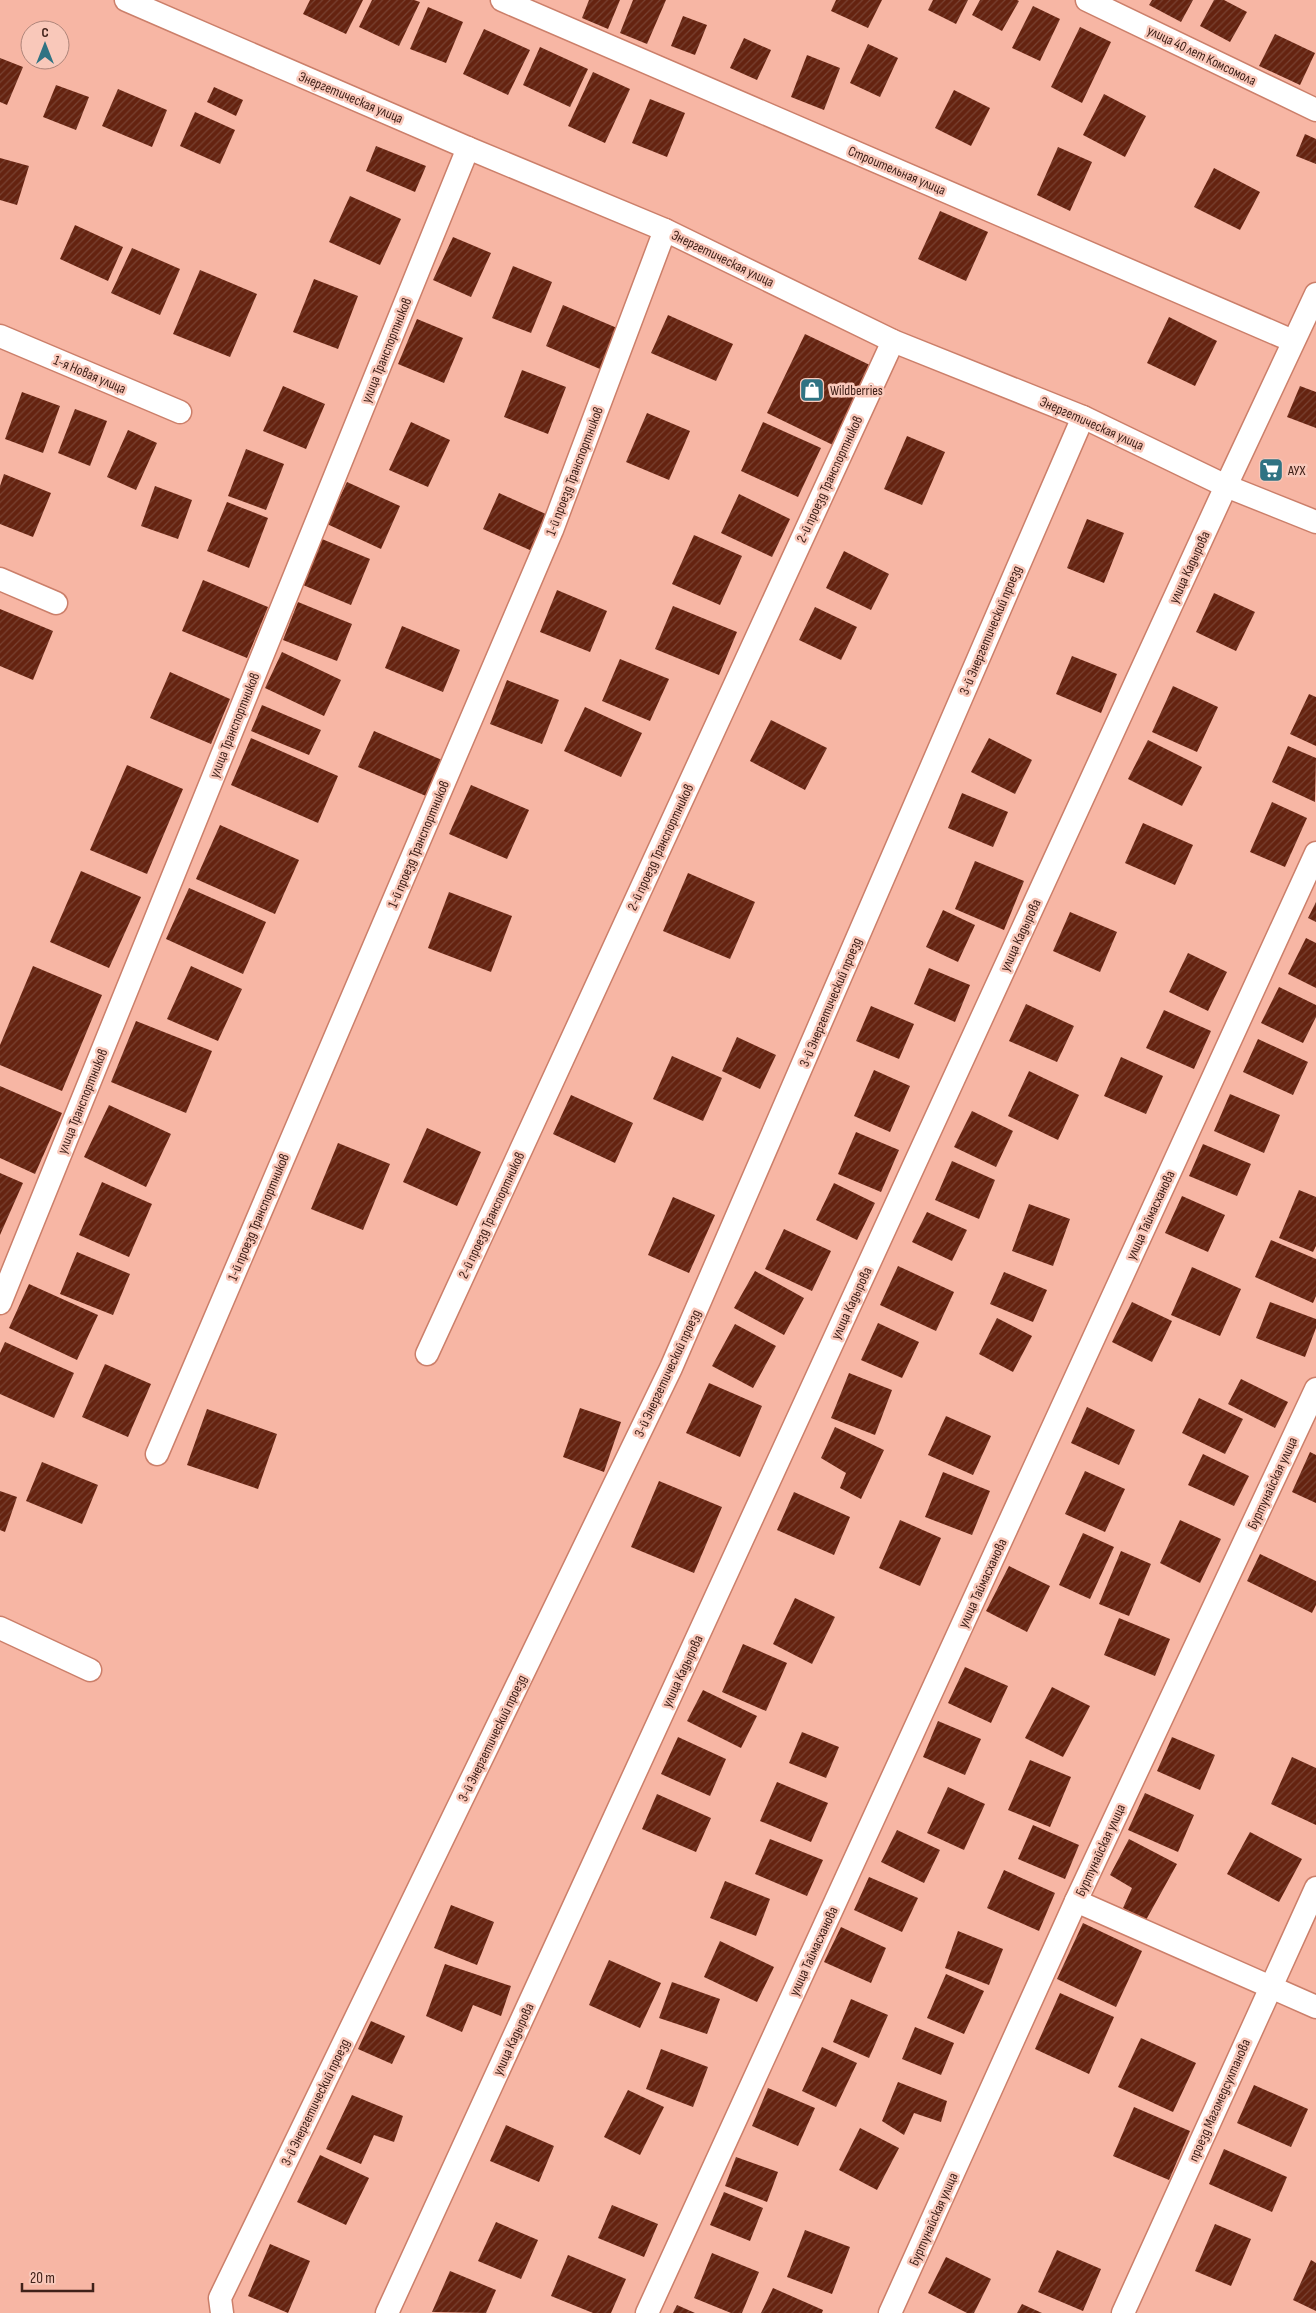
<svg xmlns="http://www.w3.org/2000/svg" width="1316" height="2313" font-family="'Sofia Sans Condensed',sans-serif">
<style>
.building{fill:url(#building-hatch)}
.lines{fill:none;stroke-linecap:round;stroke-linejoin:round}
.minor-casing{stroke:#cb7f6a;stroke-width:25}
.minor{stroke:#fff;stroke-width:22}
.labels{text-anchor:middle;stroke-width:5;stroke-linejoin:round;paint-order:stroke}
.street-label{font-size:14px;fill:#402119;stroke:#f9c8ba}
.poi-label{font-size:14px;fill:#402119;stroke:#f9c8ba;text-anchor:start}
</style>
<defs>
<pattern id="building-hatch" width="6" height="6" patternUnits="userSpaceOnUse" patternTransform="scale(1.25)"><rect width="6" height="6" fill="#652310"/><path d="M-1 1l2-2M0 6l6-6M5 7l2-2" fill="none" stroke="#784232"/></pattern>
</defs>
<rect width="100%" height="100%" fill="#f7b6a4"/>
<g class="building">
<polygon points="310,0 363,0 346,34 303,14"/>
<polygon points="372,0 414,0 420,2 399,46 359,27"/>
<polygon points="589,0 620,0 608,29 582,18"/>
<polygon points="633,0 666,0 647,44 620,33"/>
<polygon points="836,0 882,0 868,28 831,11"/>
<polygon points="933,0 968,0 956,24 928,10"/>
<polygon points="980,0 1017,0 1019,1 1002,31 972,15"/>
<polygon points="1152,0 1193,0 1181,22 1149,5"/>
<polygon points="1214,0 1224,0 1247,12 1230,42 1200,26"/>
<polygon points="1033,6 1060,19 1040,61 1012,48"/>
<polygon points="428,7 463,22 446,63 410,49"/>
<polygon points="683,16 707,25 695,55 671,46"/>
<polygon points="1080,27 1111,42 1082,103 1051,87"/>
<polygon points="484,29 530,50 508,95 463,74"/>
<polygon points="1275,34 1315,53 1300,85 1259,66"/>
<polygon points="744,38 771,50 757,80 730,68"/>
<polygon points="868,44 898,58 880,97 850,83"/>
<polygon points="540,47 588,69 570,107 523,85"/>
<polygon points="807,55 840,68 824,110 791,97"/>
<polygon points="0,58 23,67 7,105 0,102"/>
<polygon points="593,72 630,89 605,143 568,126"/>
<polygon points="56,85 89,97 76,130 43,117"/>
<polygon points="214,87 243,100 236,116 207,102"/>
<polygon points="118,89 167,110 152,147 102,126"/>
<polygon points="954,90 990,108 971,146 935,128"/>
<polygon points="1104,94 1146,116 1125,157 1083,135"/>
<polygon points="650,99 685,113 667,157 632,143"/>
<polygon points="195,112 235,130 220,164 180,146"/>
<polygon points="1305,134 1316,139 1316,164 1296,156"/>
<polygon points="376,146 426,166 415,192 366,171"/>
<polygon points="1058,147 1092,162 1070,211 1037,195"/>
<polygon points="0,158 29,166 17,205 0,200"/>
<polygon points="1214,168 1260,192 1240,230 1194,207"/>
<polygon points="350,196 401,219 380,265 329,242"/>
<polygon points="940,211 988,232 966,281 918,259"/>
<polygon points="75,225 123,247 108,281 60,259"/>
<polygon points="453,237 491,253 471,297 433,280"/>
<polygon points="132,248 180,269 160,315 111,293"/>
<polygon points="513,266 552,282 531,333 492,318"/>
<polygon points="200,270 257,294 230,357 173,334"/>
<polygon points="314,279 358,296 338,349 293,332"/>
<polygon points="563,305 617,328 600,369 546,346"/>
<polygon points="668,315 733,344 716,381 651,353"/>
<polygon points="1169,317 1217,341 1195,386 1147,363"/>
<polygon points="417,319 463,338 444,383 398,364"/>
<polygon points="805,334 874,367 835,446 767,413"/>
<polygon points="522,370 566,387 548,434 504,417"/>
<polygon points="283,386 325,404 306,449 263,431"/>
<polygon points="1300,386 1316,392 1316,428 1287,417"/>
<polygon points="22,392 60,406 43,453 5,439"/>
<polygon points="75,409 107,421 90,466 58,453"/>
<polygon points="647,413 690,431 669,480 626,462"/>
<polygon points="411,422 450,440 428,487 389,470"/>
<polygon points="763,422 821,448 798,497 741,471"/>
<polygon points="128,430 157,443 136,490 107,477"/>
<polygon points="907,436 945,452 922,505 884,489"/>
<polygon points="246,449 284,464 266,510 228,496"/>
<polygon points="4,474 51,493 33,537 0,524 0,486"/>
<polygon points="347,482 400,506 381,549 327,524"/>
<polygon points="155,486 192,500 178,539 141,526"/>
<polygon points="499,493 548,515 532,551 483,529"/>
<polygon points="739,494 790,519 772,557 721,533"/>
<polygon points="227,502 268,518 249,568 207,551"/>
<polygon points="1087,519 1124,533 1104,583 1067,568"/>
<polygon points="694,535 742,556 720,605 672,584"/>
<polygon points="322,539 370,559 351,605 303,585"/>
<polygon points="844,551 889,574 871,610 826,588"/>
<polygon points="203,580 268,607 247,658 182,631"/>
<polygon points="557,590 607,611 590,652 540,632"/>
<polygon points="1214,593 1255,612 1236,651 1196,632"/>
<polygon points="298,602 352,624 337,661 283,640"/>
<polygon points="673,606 737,632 719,675 655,649"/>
<polygon points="815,607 857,627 841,660 799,640"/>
<polygon points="0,609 53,631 33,680 0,666"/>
<polygon points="402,626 460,650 443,692 385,668"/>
<polygon points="282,652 341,680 324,716 265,688"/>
<polygon points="1072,656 1117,674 1101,713 1056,694"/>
<polygon points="620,659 669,679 650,721 602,701"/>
<polygon points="170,672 230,699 211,744 150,718"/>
<polygon points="507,680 559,700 542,744 490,724"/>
<polygon points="1173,686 1218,707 1197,752 1152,732"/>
<polygon points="1309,694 1316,697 1316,746 1290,734"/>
<polygon points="262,705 321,730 309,755 251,731"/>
<polygon points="585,707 642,733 621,777 564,751"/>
<polygon points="771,720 827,748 805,790 750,761"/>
<polygon points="374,731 442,760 426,796 358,767"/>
<polygon points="251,738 338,776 318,823 231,785"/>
<polygon points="989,738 1032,760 1015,794 971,772"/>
<polygon points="1148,740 1202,767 1182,806 1128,779"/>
<polygon points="1288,746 1316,758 1315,802 1272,782"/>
<polygon points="127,765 183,789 147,874 90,850"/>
<polygon points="471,785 529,810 507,859 449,834"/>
<polygon points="962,793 1008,812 993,847 948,828"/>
<polygon points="1272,802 1307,818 1285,867 1250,852"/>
<polygon points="1143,823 1193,845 1175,885 1125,863"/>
<polygon points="220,825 299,860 275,914 196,879"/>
<polygon points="975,861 1024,881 1004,930 955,909"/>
<polygon points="81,871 141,897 109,968 50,942"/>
<polygon points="688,873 755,902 730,959 663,931"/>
<polygon points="189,888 266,922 243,974 166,939"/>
<polygon points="449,892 512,916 491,972 428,948"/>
<polygon points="1316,902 1316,922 1308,918"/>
<polygon points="943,910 975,925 958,962 926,947"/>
<polygon points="1070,912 1117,932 1100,972 1053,951"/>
<polygon points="1306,938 1316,943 1316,988 1288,974"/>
<polygon points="1188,953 1227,972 1208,1011 1169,992"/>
<polygon points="33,966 102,995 62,1091 0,1065 0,1045"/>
<polygon points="191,966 242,989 218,1041 167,1019"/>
<polygon points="929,968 970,985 955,1022 914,1004"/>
<polygon points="1279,987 1316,1005 1316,1017 1303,1043 1261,1023"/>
<polygon points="1026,1004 1074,1026 1057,1062 1009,1041"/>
<polygon points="871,1006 914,1024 899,1059 856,1041"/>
<polygon points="1164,1010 1211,1031 1194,1069 1146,1048"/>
<polygon points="136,1021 212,1051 186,1113 111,1082"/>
<polygon points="737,1037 776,1055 760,1089 722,1071"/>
<polygon points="1258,1039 1308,1062 1293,1095 1243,1072"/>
<polygon points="672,1056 722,1078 703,1121 653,1099"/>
<polygon points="1121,1057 1163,1076 1146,1114 1104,1096"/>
<polygon points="874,1070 910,1086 890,1132 854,1116"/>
<polygon points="1029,1071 1079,1095 1058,1140 1008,1116"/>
<polygon points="0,1086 62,1113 35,1174 0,1158"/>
<polygon points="1230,1094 1280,1115 1264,1153 1214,1131"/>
<polygon points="571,1095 633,1123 615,1163 553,1134"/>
<polygon points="109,1105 171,1134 146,1187 84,1157"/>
<polygon points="972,1111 1013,1131 996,1167 954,1147"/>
<polygon points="427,1128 481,1152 457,1206 403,1182"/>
<polygon points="856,1132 899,1150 881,1192 838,1174"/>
<polygon points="338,1143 390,1164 363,1230 311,1209"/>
<polygon points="1203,1144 1251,1164 1237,1196 1189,1176"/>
<polygon points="952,1161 995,1180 979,1219 935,1200"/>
<polygon points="0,1173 23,1183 0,1235"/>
<polygon points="102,1182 152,1204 129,1257 79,1235"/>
<polygon points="834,1183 875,1203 857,1240 816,1220"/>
<polygon points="1299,1190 1316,1197 1316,1246 1313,1252 1279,1238"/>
<polygon points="1182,1196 1225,1215 1208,1252 1165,1233"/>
<polygon points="673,1197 715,1215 689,1273 648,1255"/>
<polygon points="1029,1204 1070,1219 1053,1266 1012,1251"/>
<polygon points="927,1212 967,1230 952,1261 912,1242"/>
<polygon points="784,1229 831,1251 812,1291 765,1269"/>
<polygon points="1271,1240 1316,1259 1316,1296 1313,1303 1255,1277"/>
<polygon points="77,1252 130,1274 113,1315 60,1294"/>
<polygon points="898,1266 954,1292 936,1331 880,1305"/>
<polygon points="1192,1267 1241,1289 1220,1336 1171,1315"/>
<polygon points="755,1271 804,1298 784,1335 734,1308"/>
<polygon points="1004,1272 1047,1290 1033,1322 990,1304"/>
<polygon points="29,1284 98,1315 77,1360 9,1328"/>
<polygon points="1132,1302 1172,1321 1152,1362 1112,1342"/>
<polygon points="1270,1302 1316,1319 1316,1328 1305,1357 1256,1338"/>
<polygon points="997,1318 1032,1336 1013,1372 979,1354"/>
<polygon points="878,1323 919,1342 902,1378 861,1360"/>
<polygon points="735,1324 776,1346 753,1388 712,1366"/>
<polygon points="5,1342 74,1373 54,1418 0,1394 0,1353"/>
<polygon points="105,1364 151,1384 128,1437 82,1417"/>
<polygon points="849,1373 892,1390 875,1435 831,1418"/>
<polygon points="1241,1379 1288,1402 1275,1428 1228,1404"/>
<polygon points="709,1383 762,1406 740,1457 686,1433"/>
<polygon points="1199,1398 1243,1419 1225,1454 1182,1433"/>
<polygon points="1087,1407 1135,1430 1119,1465 1071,1443"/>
<polygon points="580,1408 621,1422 604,1472 563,1457"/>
<polygon points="207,1409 277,1434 258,1489 187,1465"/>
<polygon points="946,1416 991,1436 973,1475 928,1455"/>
<polygon points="835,1427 884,1450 861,1499 840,1488 846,1473 821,1458"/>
<polygon points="1310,1452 1316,1455 1316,1503 1292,1492"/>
<polygon points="1203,1454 1249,1476 1234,1506 1188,1485"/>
<polygon points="42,1462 98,1485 82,1524 26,1501"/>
<polygon points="1085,1471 1125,1489 1105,1532 1065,1514"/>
<polygon points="943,1472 990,1491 972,1535 925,1517"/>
<polygon points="659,1481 722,1507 694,1573 631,1547"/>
<polygon points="0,1491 17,1497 5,1532 0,1530"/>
<polygon points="794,1492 850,1517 834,1555 777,1530"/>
<polygon points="900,1520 941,1538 920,1586 879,1568"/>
<polygon points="1180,1520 1221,1539 1200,1583 1160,1563"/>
<polygon points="1083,1533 1114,1547 1090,1599 1059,1585"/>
<polygon points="1121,1551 1151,1564 1129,1616 1099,1604"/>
<polygon points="1260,1554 1316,1581 1316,1605 1312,1613 1247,1581"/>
<polygon points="1009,1566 1050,1586 1027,1632 986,1611"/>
<polygon points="795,1598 835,1617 812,1664 773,1644"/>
<polygon points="1119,1618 1170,1639 1155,1676 1104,1655"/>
<polygon points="743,1644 787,1663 766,1711 722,1692"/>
<polygon points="965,1667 1008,1686 991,1723 948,1703"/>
<polygon points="1052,1687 1090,1706 1063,1757 1025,1738"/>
<polygon points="703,1690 757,1716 741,1748 687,1721"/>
<polygon points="938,1721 981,1739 965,1775 923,1757"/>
<polygon points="802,1732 839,1747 826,1778 789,1763"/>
<polygon points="678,1737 726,1759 710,1796 661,1774"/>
<polygon points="1172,1737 1215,1755 1200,1790 1157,1771"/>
<polygon points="1292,1757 1316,1768 1316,1825 1271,1804"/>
<polygon points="1030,1760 1071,1777 1050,1827 1008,1810"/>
<polygon points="777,1782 828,1803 811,1842 760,1821"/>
<polygon points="948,1787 985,1804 964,1850 927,1833"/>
<polygon points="1145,1793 1194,1815 1178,1852 1128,1830"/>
<polygon points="657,1794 711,1818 696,1852 642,1829"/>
<polygon points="1033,1825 1079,1845 1065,1879 1018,1859"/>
<polygon points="897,1830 940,1850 924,1883 881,1862"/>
<polygon points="1250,1832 1302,1859 1279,1902 1227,1874"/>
<polygon points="770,1839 823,1860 807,1896 755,1874"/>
<polygon points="1129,1839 1177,1864 1146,1920 1123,1908 1132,1888 1110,1875"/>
<polygon points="1004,1870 1055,1893 1039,1931 987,1908"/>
<polygon points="869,1877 918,1898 902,1932 854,1910"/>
<polygon points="725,1881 770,1899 756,1936 710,1918"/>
<polygon points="451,1905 494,1922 477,1965 434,1948"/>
<polygon points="1083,1923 1142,1951 1116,2007 1057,1979"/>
<polygon points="841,1927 886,1948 871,1983 824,1962"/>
<polygon points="958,1931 1003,1949 989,1985 945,1968"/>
<polygon points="720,1941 774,1967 757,2002 704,1977"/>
<polygon points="609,1960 661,1983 640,2028 589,2005"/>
<polygon points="445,1964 511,1986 501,2016 473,2005 462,2032 426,2016"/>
<polygon points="946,1974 984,1991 964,2034 927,2018"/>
<polygon points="672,1982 720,1999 707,2034 659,2018"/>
<polygon points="1060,1993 1114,2017 1089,2074 1035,2049"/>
<polygon points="851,1999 888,2015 869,2058 833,2042"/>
<polygon points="371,2021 405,2036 392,2064 358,2049"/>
<polygon points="915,2027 954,2043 941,2075 902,2059"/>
<polygon points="1141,2038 1196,2063 1173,2112 1118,2087"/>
<polygon points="822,2047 857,2063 836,2107 802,2091"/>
<polygon points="661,2049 708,2067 693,2107 646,2089"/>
<polygon points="898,2082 947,2101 941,2122 914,2113 904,2135 882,2121"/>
<polygon points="1254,2085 1308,2109 1291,2147 1237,2123"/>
<polygon points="768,2088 815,2108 798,2146 752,2126"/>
<polygon points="628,2090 664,2107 640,2155 604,2137"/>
<polygon points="352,2095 403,2116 394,2142 374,2135 361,2164 326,2149"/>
<polygon points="1134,2107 1190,2131 1169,2180 1113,2156"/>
<polygon points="506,2125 554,2146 539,2182 490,2161"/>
<polygon points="860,2128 899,2148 877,2190 839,2170"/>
<polygon points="1224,2149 1287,2177 1272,2212 1209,2184"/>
<polygon points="320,2155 369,2178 346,2225 297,2202"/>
<polygon points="736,2157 778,2172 767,2202 725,2186"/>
<polygon points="724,2192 763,2208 750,2241 710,2225"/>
<polygon points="612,2205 658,2224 644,2257 598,2238"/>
<polygon points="496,2222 538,2240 521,2279 478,2261"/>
<polygon points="1215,2224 1251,2239 1231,2286 1195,2271"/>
<polygon points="805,2230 850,2247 832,2294 787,2277"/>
<polygon points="270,2244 310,2261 288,2313 248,2296"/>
<polygon points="1057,2250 1101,2269 1083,2311 1038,2292"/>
<polygon points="712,2253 759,2272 742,2313 731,2313 694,2298"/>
<polygon points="568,2255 626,2279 611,2313 593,2313 551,2296"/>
<polygon points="946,2257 991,2279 974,2313 967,2313 928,2293"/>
<polygon points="1311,2260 1316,2263 1316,2311 1293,2300"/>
<polygon points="450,2271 496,2290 486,2313 432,2312"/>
<polygon points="773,2288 823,2310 822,2313 761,2313"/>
<polygon points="1022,2304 1042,2313 1017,2313"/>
<polygon points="677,2305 695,2313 673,2313"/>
</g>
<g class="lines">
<defs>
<g id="minor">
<polyline points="126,0 468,148 665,230 893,341 1083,417 1226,486 1316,522"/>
<polyline points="502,0 1293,341"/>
<polyline points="1087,0 1316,110"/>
<polyline points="0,336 180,412"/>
<polyline points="0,579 56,603"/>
<polyline points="0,1303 468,148"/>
<polyline points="427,1354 893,341"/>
<polyline points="157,1454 552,530 665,230"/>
<polyline points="0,1628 90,1670"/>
<polyline points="1076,1901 1316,2007"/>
<polyline points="222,2313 220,2298 671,1368 1083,417"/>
<polyline points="387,2313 1226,486 1316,294"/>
<polyline points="647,2313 1316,853"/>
<polyline points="890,2313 1076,1901 1316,1389"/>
<polyline points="1123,2313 1316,1888"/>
</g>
</defs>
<use href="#minor" class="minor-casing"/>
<use href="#minor" class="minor"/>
</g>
<defs>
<symbol id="shop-square" viewBox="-11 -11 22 22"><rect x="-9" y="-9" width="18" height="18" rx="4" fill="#2f7383" stroke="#f9c8ba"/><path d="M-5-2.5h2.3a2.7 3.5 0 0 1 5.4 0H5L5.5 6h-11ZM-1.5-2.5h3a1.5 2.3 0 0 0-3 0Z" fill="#fff"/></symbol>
<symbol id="supermarket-square" viewBox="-11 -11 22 22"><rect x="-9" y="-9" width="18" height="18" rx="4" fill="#2f7383" stroke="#f9c8ba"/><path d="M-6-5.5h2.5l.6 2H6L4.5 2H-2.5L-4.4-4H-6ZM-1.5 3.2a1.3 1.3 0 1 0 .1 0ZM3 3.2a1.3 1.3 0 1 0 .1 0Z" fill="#fff"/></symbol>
</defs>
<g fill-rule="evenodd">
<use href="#shop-square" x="798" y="376" width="28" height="28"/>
<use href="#supermarket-square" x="1257" y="456" width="28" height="28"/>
</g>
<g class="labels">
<g class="street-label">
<text transform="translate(1202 55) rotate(26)" y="5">улица 40 лет Комсомола</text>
<text transform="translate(351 97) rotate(23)" y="5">Энергетическая улица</text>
<text transform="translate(897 170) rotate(23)" y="5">Строительная улица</text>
<text transform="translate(723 258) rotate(26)" y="5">Энергетическая улица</text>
<text transform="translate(386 350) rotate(-68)" y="5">улица Транспортников</text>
<text transform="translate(90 374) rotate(23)" y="5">1-я Новая улица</text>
<text transform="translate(1092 423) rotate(24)" y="5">Энергетическая улица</text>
<text transform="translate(574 471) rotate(-69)" y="5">1-й проезд Транспортников</text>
<text transform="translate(829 479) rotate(-65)" y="5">2-й проезд Транспортников</text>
<text transform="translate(1189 567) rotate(-65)" y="5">улица Кадырова</text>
<text transform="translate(990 630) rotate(-67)" y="5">3-й Энергетический проезд</text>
<text transform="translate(234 725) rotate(-68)" y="5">улица Транспортников</text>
<text transform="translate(418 844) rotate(-67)" y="5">1-й проезд Транспортников</text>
<text transform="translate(660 847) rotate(-65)" y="5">2-й проезд Транспортников</text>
<text transform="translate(1020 935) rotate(-65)" y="5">улица Кадырова</text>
<text transform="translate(830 1002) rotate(-67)" y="5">3-й Энергетический проезд</text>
<text transform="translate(82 1101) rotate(-68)" y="5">улица Транспортников</text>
<text transform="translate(491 1215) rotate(-65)" y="5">2-й проезд Транспортников</text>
<text transform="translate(1150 1215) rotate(-65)" y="5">улица Таймасханова</text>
<text transform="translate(258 1217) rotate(-67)" y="5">1-й проезд Транспортников</text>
<text transform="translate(851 1303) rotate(-65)" y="5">улица Кадырова</text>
<text transform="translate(667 1373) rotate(-65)" y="5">3-й Энергетический проезд</text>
<text transform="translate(1272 1483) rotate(-65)" y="5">Буртунайская улица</text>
<text transform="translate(982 1583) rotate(-65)" y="5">улица Таймасханова</text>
<text transform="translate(682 1671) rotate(-65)" y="5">улица Кадырова</text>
<text transform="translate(492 1738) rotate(-64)" y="5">3-й Энергетический проезд</text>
<text transform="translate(1100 1850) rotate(-65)" y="5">Буртунайская улица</text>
<text transform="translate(813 1951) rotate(-65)" y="5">улица Таймасханова</text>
<text transform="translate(513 2039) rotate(-65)" y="5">улица Кадырова</text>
<text transform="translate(1219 2100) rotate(-66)" y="5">проезд Магомедсултанова</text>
<text transform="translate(315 2102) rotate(-64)" y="5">3-й Энергетический проезд</text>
<text transform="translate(933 2219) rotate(-66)" y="5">Буртунайская улица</text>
</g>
<g class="poi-label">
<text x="830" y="395">Wildberries</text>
<text x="1288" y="475">АУХ</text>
</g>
</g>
<g transform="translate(45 45)"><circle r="24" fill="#f9c8ba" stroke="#af857a"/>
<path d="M0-4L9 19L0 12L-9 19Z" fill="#2f7383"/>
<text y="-8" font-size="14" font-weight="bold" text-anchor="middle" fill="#402119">С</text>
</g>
<path d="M22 2283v8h71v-8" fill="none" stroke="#402119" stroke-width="2.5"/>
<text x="30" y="2283" font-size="15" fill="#402119" stroke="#f9c8ba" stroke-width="4" paint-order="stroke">20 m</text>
</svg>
